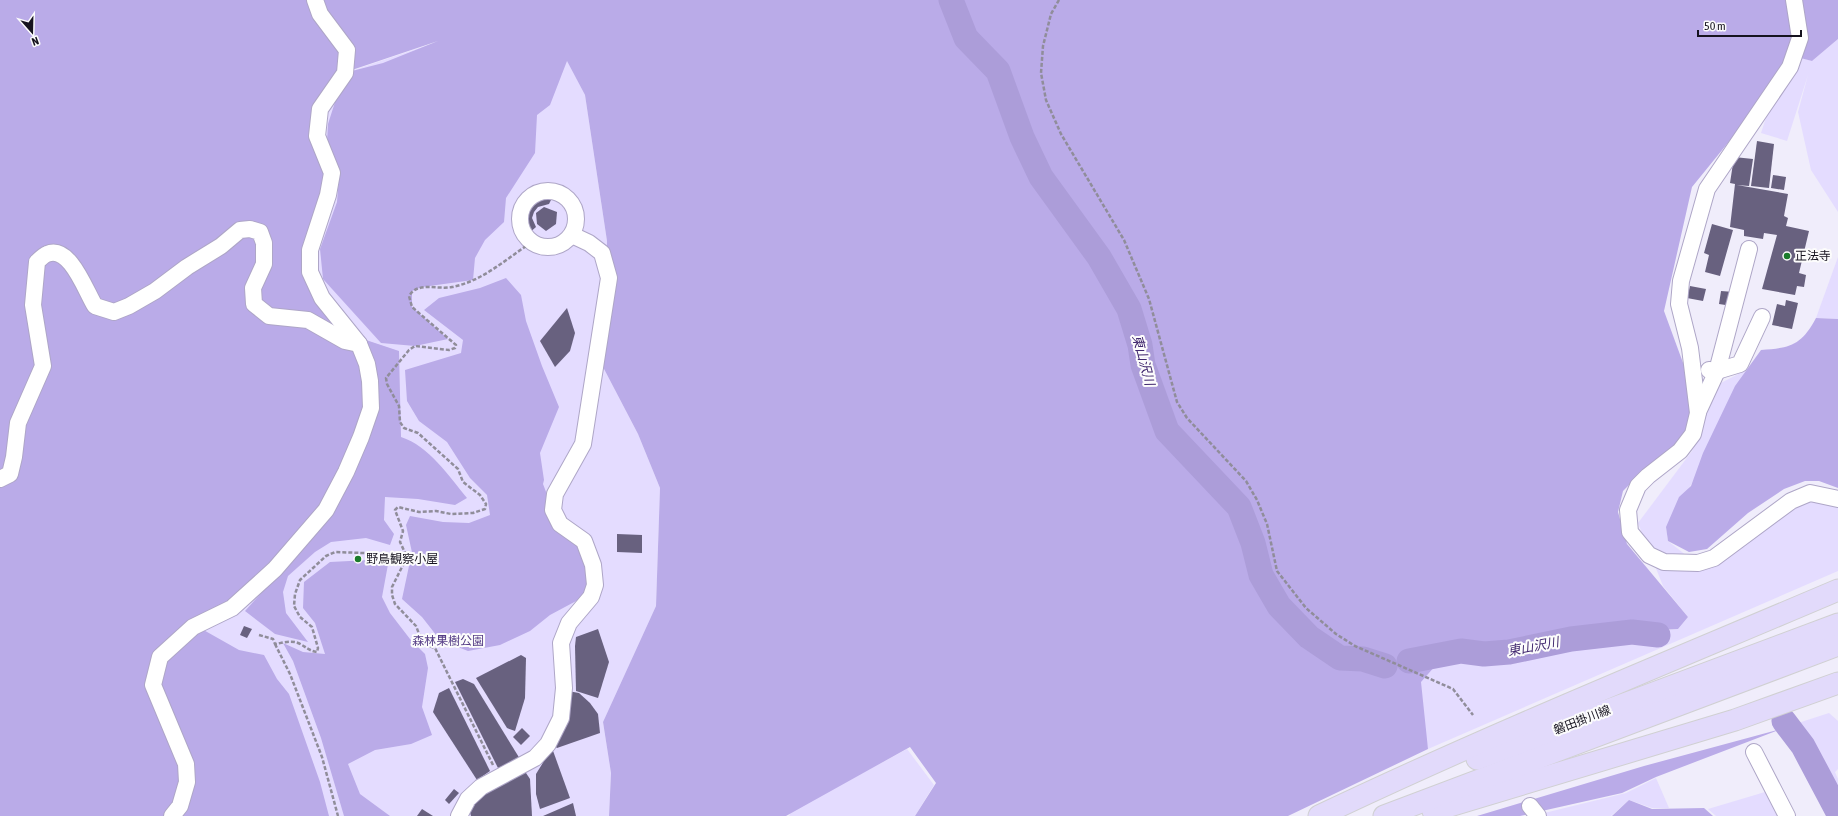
<svg xmlns="http://www.w3.org/2000/svg" width="1838" height="816" font-family="'Asap Condensed','Noto Sans JP',sans-serif">
<style>
.green{fill:#e4dcff}
.forest{fill:#baabe8;fill-rule:evenodd}
.lines{fill:none;stroke-linecap:round;stroke-linejoin:round}
.river{stroke:#ac9dd9;stroke-width:25}
.building{fill:#68617f}
.minor-casing{stroke:#aea6c7;stroke-width:18}
.major-casing{stroke:#d0d0d2;stroke-width:23}
.path{stroke:#908d9a;stroke-width:2.5;stroke-dasharray:4 2;stroke-linecap:butt}
.minor{stroke:#fff;stroke-width:16}
.major{stroke:#e2dafb;stroke-width:21}
.poi-dot{fill:#1b7b2c;stroke:#fcfcfc;stroke-width:1.5}
.labels{text-anchor:middle;stroke-width:4;stroke-linejoin:round;paint-order:stroke}
.poi-label{font-size:12px;fill:#16131f;stroke:#fcfcfc;text-anchor:start}
.park-label{font-size:12px;fill:#543c85;stroke:#fcfcfc}
.street-label{font-size:12px;fill:#16131f;stroke:#fcfcfc}
.water-label{font-size:13px;font-style:italic;fill:#40276e;stroke:#fcfcfc}
</style>
<rect width="100%" height="100%" fill="#f0edfb"/>
<g class="green">
<polygon points="513,16 547,22 585,95 607,241 603,367 638,434 660,488 656,606 603,722 611,773 609,816 171,816 160,657 312,277 319,121 345,73"/>
<polygon points="1838,39 1838,212 1811,170 1798,112 1808,75 1787,141 1761,133 1787,53 1812,61"/>
<polygon points="1838,257 1838,319 1816,318"/>
<polygon points="1746,370 1692,483 1666,527 1668,541 1701,567 1763,526 1813,498 1838,507 1838,571 1428,749 1417,681 1449,651 1678,629 1688,617 1663,586 1638,523 1692,451 1719,384"/>
<polygon points="1829,713 1838,721 1838,769 1835,772 1838,779 1838,816 1834,816 1792,737 1795,724"/>
<polygon points="907,749 934,785 915,816 789,816 791,812"/>
<polygon points="1656,778 1669,808 1652,808 1629,800 1611,816 1532,816 1626,793"/>
<polygon points="1765,792 1777,816 1716,816 1708,809"/>
</g>
<g class="forest">
<path d="M0,0H1838V39L1812,61L1789,55L1740,128L1692,187L1664,311L1686,371L1692,426L1677,449L1642,472L1623,491L1618,512L1627,544L1688,617L1678,629L1573,635L1512,646L1451,648L1421,682L1428,749L1288,816H915L936,783L910,747L786,816H609L611,773L603,722L656,606L660,488L638,434L603,367L607,241L585,95L567,61L550,105L537,115L535,153L506,198L504,222L485,240L475,258L473,280L422,287L412,291V307L448,339L415,346L381,343L323,279L320,249L337,202L339,176L327,141L328,124L336,99L319,121L329,192L312,277L376,390L375,361L366,340L399,351L401,437C429,446 449,476 467,498L455,505L418,499L385,497L384,520L394,534L390,545L366,538L331,542L315,552L288,576L283,592L286,613L308,642L275,634L245,611L311,538L303,536L200,628L239,650L264,655L277,679L289,694L320,782L329,816H0ZM438,41L383,63L352,71V70Z"/>
<polygon points="506,278 521,295 526,321 542,366 559,407 540,453 544,480 543,484 553,510 584,541 593,592 550,615 530,631 500,645 468,651 440,640 422,617 402,599 409,566 413,557 406,525 410,516 443,522 469,523 490,515 487,495 470,478 447,442 419,421 407,401 405,370 461,353 463,340 424,310 439,298 480,288"/>
<path d="M1816,318L1838,319V488L1819,481H1805L1784,489L1748,513L1707,549L1689,552L1668,541L1666,527L1679,497L1691,486L1703,453L1735,386L1761,350C1790,348 1801,346 1816,318Z"/>
<polygon points="389,559 382,597 390,613 410,639 425,654 428,668 422,707 432,735 411,744 375,750 348,764 360,794 390,816 344,816 321,738 293,661 283,643 303,652 325,654 315,623 303,608 304,582 330,562"/>
<polygon points="1781,729 1656,777 1622,793 1520,816 1477,816 1644,766"/>
<polygon points="1629,800 1652,809 1704,808 1713,816 1612,816"/>
</g>
<g class="lines">
<g class="river">
<polyline points="951,0 966,38 998,71 1022,137 1041,177 1099,257 1129,309 1140,345 1143,365 1167,431 1239,507 1253,543 1261,575 1279,606 1309,637 1340,658 1363,659 1385,666"/>
<polyline points="1409,661 1461,651 1484,654 1509,652 1571,639 1632,632 1658,635"/>
<polyline points="1784,721 1803,746 1838,812"/>
</g>
</g>
<g class="building">
<polygon points="1757,141 1774,144 1769,188 1751,186"/>
<polygon points="1734,157 1753,159 1749,186 1737,185 1788,194 1784,216 1788,218 1786,226 1809,231 1799,273 1806,275 1804,287 1797,286 1795,295 1762,289 1777,235 1764,233 1763,239 1744,236 1744,230 1730,227 1735,184 1730,183"/>
<polygon points="1773,175 1786,177 1784,190 1771,188"/>
<polygon points="543,194 553,196 549,204 538,207 534,212 532,218 536,227 528,234 523,225 524,212 531,200"/>
<polygon points="544,207 557,212 556,224 546,231 537,224 536,213"/>
<polygon points="1712,224 1733,230 1720,276 1705,272 1709,255 1704,253"/>
<polygon points="1690,286 1706,289 1703,301 1687,298"/>
<polygon points="1721,291 1734,292 1732,306 1719,304"/>
<polygon points="1786,300 1798,303 1792,329 1772,325 1777,304 1785,306"/>
<polygon points="567,308 575,333 570,351 555,367 540,341"/>
<polygon points="617,534 642,535 642,553 617,552"/>
<polygon points="244,626 252,629 247,638 240,635"/>
<polygon points="598,629 609,662 598,698 576,691 575,646 576,637"/>
<polygon points="521,655 526,658 525,698 515,731 507,728 476,678"/>
<polygon points="463,679 474,684 520,759 498,768 455,682"/>
<polygon points="449,688 490,771 477,780 433,712 439,693"/>
<polygon points="568,691 579,693 590,703 598,714 600,733 557,748 553,745"/>
<polygon points="522,728 530,736 521,745 513,737"/>
<polygon points="552,748 570,798 540,809 536,794 536,774"/>
<polygon points="524,770 530,779 532,816 471,816 469,809 480,797"/>
<polygon points="454,789 459,793 449,804 445,800"/>
<polygon points="573,803 576,816 543,816"/>
<polygon points="422,809 433,816 417,816"/>
</g>
<g class="lines">
<defs>
<g id="minor">
<polyline points="1794,0 1800,38 1790,67 1707,189 1681,281 1679,304 1690,348 1698,413 1693,434 1680,451 1648,476 1638,486 1628,510 1630,532 1649,555 1664,562 1698,563 1714,558 1791,501 1810,493 1838,499"/>
<circle cx="548" cy="219" r="28"/>
<polyline points="1709,370 1717,371 1740,364 1762,317"/>
<polyline points="1698,412 1717,371 1749,249"/>
<path d="M0,479L10,474L14,457L18,423L43,366L33,305L37,262C40,259 44,255 47,254C70,244 86,292 95,306L114,312L129,306L155,291L187,267L221,246L240,230L250,229L260,232L264,243V264L253,288L254,304L269,316L308,320L345,341L359,344"/>
<polyline points="1754,752 1787,816"/>
<polyline points="1530,806 1538,816"/>
<polyline points="172,816 180,806 187,782 186,764 153,685 160,657 193,627 232,608 275,569 326,510 346,472 361,437 371,408 370,381 367,364 359,344 322,298 310,272 310,250 328,195 332,173 317,136 320,109 345,73 347,50 320,14 315,0"/>
<polyline points="459,816 468,799 481,787 535,758 548,744 561,718 564,688 561,643 569,623 591,597 595,585 593,565 584,541 560,524 553,510 555,494 583,444 609,278 602,253 589,243 572,235"/>
</g>
<g id="major">
<polyline points="1477,759 1838,624"/>
<polyline points="1433,811 1735,720 1838,683"/>
<path d="M1319,816C1489,735 1664,664 1838,590"/>
<polyline points="1384,816 1838,645"/>
</g>
</defs>
<use href="#minor" class="minor-casing"/>
<use href="#major" class="major-casing"/>
<g class="path">
<polyline points="1059,0 1051,14 1043,46 1041,73 1046,100 1061,134 1124,240 1149,299 1177,402 1187,418 1246,481 1257,500 1267,524 1277,571 1306,608 1336,634 1355,646 1453,689 1473,715"/>
<path d="M259,635L273,639L275,644C282,643 291,640 298,643C305,646 309,651 317,652L318,648L312,627L300,617L294,606L295,594L300,580L326,556L335,552L392,554L406,560"/>
<polyline points="275,644 290,674 322,757 338,816"/>
<path d="M493,765L435,648L423,644L416,626L395,604L392,595V587L407,557L400,542L403,531L395,510L398,507L419,512L436,511L451,514L473,513L485,509L486,504L480,495L463,482L458,469L418,433L404,428L400,422L399,406L387,384L386,378L409,350L415,346L449,350L455,348L456,345L412,307L409,296C418,281 437,290 452,287C483,281 506,259 532,242"/>
</g>
<use href="#minor" class="minor"/>
<use href="#major" class="major"/>
</g>
<g class="poi-dot">
<circle cx="1787" cy="256" r="4"/>
<circle cx="358" cy="559" r="4"/>
</g>
<g class="labels">
<g class="poi-label">
<text x="1795" y="260">正法寺</text>
<text x="366" y="563">野鳥観察小屋</text>
</g>
<g class="park-label">
<text x="448" y="645">森林果樹公園</text>
</g>
<g class="street-label">
<text transform="translate(1582 720) rotate(-21)" y="4">磐田掛川線</text>
</g>
<g class="water-label">
<text transform="translate(1144 360) rotate(75)" y="5">東山沢川</text>
<text transform="translate(1533 646) rotate(-11)" y="5">東山沢川</text>
</g>
</g>
<g transform="translate(32 32) rotate(160)" stroke="#fcfcfc" stroke-width="3" paint-order="stroke">
<path d="M0-3L7 15L0 10L-7 15Z" fill="#16131f"/>
<text y="-6" font-size="11" font-weight="bold" text-anchor="middle" fill="#16131f">N</text>
</g>
<path d="M1698 30v6h103v-6" fill="none" stroke="#16131f" stroke-width="2"/>
<text x="1704" y="30" font-size="12" fill="#16131f" stroke="#fcfcfc" stroke-width="3" paint-order="stroke">50 m</text>
</svg>
